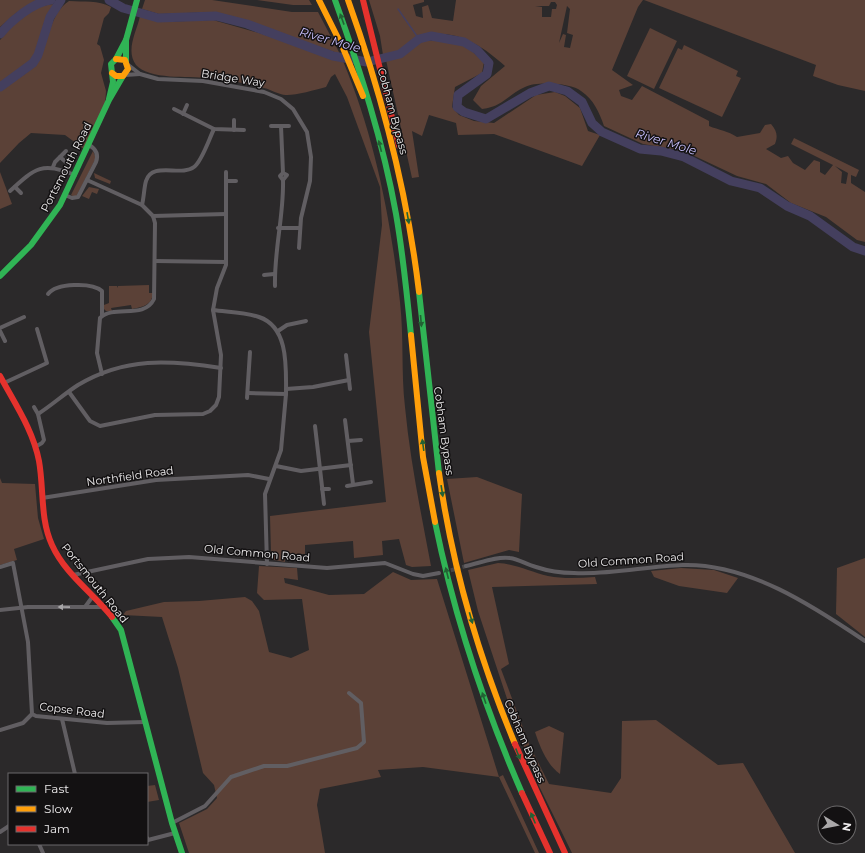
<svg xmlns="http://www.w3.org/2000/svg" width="865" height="853" font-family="Montserrat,sans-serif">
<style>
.green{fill:#5b4137;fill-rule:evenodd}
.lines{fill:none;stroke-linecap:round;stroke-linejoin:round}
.stream{stroke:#443f5e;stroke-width:1.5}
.river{stroke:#443f5e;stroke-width:9}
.street-tunnel{stroke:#484647;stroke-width:4;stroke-dasharray:4 2;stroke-linecap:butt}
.street{stroke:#615e62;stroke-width:4}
.fast{stroke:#30b455;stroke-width:6}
.slow{stroke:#ff9f0a;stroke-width:6}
.jam{stroke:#e5322d;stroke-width:6}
.oneway{fill:#226234}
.oneway2{fill:#a8a6a8}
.labels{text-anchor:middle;stroke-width:3;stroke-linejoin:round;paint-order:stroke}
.street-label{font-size:11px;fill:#efedee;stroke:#131112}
.water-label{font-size:12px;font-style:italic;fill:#cac0fe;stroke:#131112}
</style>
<rect width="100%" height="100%" fill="#2b292a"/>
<g class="green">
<polygon points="0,0 37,0 16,13 0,27"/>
<polygon points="145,0 212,0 292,12 318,12 340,54 238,18 214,12 159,14 142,9"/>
<polygon points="257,0 309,0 312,5 293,5"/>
<path d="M369,0H424V2L413,5L416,16L423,18L422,7L428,5L432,18L453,21L456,0H643L638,7L612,70L633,85L619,90L621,96L632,100L642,86L709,121V126C719,130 728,131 737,137L760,133L765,125L771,124C777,131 778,136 775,144L766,149L781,158L788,156L793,163L805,170L814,160L820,162V172L825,175L833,165L791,144L794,138L859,170L856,177L851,175V183L865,192V242L857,240L826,217L791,203L766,184L737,176L684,151L643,144L604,126C599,112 594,100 581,91C572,83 536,81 525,87C507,95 504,106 482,109L473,100L481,86L505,66C481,44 452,26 418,37C411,39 407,46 401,50C397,53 389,54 383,55L380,36ZM551,2H555L557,5L556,9H552L551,17H542V7L535,6H549ZM567,6L570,9L567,33L573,35L570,48L564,47L566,35L563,34L559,43ZM835,166L848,173L846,184L841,183L842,172Z"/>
<polygon points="644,0 865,0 865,91 838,85 813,76 816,65"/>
<path d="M69,1C84,2 98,0 111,7L109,13L104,18L97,44L100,46L104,60L101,73L106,91L105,105L84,149L65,135L31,133L19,143L0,163V90C10,84 34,70 39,60C49,41 50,13 69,1Z"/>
<path d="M54,4L44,23L36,54L29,63L0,84V40C14,24 32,5 54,4Z"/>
<path d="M140,16L160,22L213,20L259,33L343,61C375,137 391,220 400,302C404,337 401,372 405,407C410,460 421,513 431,566L412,567L406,565L399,539L382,541L383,555L354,558L353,541L305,545V554H285V562L274,560L271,553L270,516L386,502L369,332L382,225L380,187L347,97L335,74L331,77L326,87C315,90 297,95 287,95C281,96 270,89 264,88C245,83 226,79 207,78C189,76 149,80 136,65C125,50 137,31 140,16Z"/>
<polygon points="650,28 677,41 654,89 627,76"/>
<path d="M436,40L466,46L484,62L482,73L455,87L452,107L459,115L474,121L494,123L536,95L555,92L565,96L580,108L588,131L600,135L582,166L494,134L458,135L456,123L429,115L422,136L412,131L419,177L412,178L386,60C403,56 406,50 420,43C425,40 431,41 436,40Z"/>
<polygon points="684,45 738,71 736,76 741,78 722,117 659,88 678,48 682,50"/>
<polygon points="93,151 96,158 77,195 74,197 71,195"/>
<polygon points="0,172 12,204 0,209"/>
<polygon points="94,173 111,181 110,184 95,178"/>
<polygon points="89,187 99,189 97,194 92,192 89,199 82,196"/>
<path d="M149,285V293H153C152,305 143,307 132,309L131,305L111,308L112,311H106L104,309V305L109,303V286H117V288L118,286Z"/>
<polygon points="477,477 522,494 519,552 509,550 464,563 447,479"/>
<polygon points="0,478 2,483 35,484 38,518 44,539 14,549 17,560 0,565"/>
<polygon points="865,558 865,637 836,614 837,568"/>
<path d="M498,563C516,564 531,572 548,576C564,579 579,578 595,577L597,584L492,587L509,664L501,669L529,744L549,784L611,793L621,778L622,721L656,720L718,765L743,763L795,853H572L539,786L516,726L478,611L468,570Z"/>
<polygon points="259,566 297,568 298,580 284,578 285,583 329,595 364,594 393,572 411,580 437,579 499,777 503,775 539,853 535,853 499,777 423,767 378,770 381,777 320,789 317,805 325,853 189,853 179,823 207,809 217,798 214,785 203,773 178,668 162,617 123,615 126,611 164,602 199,601 245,597 252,601 259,611 269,652 291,658 309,650 302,599 264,600 257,593"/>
<polygon points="681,568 714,570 738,578 727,593 679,586 654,577 651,571"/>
<path d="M549,726L564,733L560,774C547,765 540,747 535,732Z"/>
<polygon points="155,785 159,800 147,802 147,786"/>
</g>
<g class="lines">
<polyline class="stream" points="398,9 419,39"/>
<g class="river">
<polyline points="109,0 123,8 158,18 216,16 247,24 333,56 367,62 400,54 419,39 431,36 464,42 477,50 489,63 487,74 458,95 457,107 464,112 486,119 530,93 549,86 567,91 582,102 592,123 602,132 640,149 661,151 684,157 731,181 760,188 787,206 810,216 853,247 865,251"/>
<path d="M0,34C11,21 33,2 51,0"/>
<polyline points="0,87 33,63 38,55 50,17 61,0"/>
</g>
<polyline class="street-tunnel" points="445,572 466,566"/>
<g class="street">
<polyline points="127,64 140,74 158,79 203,81 264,92 281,99 293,109 307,132 311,157 310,181 301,218 299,248"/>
<polyline points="125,75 140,74"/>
<polyline points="174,109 214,129 244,130"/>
<polyline points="183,114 187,105"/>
<polyline points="271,126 289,126"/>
<polyline points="281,126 283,173 287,175 283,180 280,176 283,173"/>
<polyline points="234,130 234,120"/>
<polyline points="60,157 67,163"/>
<polyline points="53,167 55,162 66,151"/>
<polyline points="87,180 142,205 153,216 226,214"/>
<polyline points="226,181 236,181"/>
<polyline points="15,187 21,193"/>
<path d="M10,191C36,167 42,162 75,175"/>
<path d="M65,195L72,198L78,197L96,162C99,154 96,149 89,145"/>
<path d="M142,205C144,197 144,188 146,181C152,161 181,177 194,167C202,161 209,139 214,129"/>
<polyline points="278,228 300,228"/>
<polyline points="155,261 226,262"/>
<polyline points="264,275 274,274"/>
<path d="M275,286C274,250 284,215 283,180"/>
<path d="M48,294C56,283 92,282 102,291V316"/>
<path d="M213,310C228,312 245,312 259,317C289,327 286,368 286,394L248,393"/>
<polyline points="0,328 24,317"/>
<polyline points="0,331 5,341"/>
<polyline points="278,331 287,325 306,321"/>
<polyline points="346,355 350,389"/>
<path d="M102,374L97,353L100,318C114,304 144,320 154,299L155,223L153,216"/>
<polyline points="4,383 47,363 37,329"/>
<polyline points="286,389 313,387 349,380"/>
<polyline points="69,392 90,421 100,426 155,415 203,414 210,411 216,405 219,397 221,355 213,310 217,288 226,265 226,172"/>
<polyline points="247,398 250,352"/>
<polyline points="34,407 38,414 44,440 42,443 35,447"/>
<path d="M38,414C52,405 64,394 78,385C125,357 169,360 221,368"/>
<polyline points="345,420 353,484"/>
<polyline points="315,426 320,469"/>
<polyline points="348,441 361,440"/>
<polyline points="276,466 301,471 351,465"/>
<polyline points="320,469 324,504"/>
<polyline points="347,486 371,482"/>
<polyline points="322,489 329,489"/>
<polyline points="42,498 156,480 248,475 269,479"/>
<polyline points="267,564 265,494 281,450 286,394"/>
<path d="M466,566C480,563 496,556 510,558C519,559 527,565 536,567C548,571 561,573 574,573C611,575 647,566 683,565C748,563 813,606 865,641"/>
<polyline points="0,567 13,563 28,642 32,714 36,716 107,723 145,722"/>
<polyline points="73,575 148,559 189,557 327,568 385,563 413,574 423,576 439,573"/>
<polyline points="85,607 93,596"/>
<polyline points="0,610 28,607 103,607"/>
<polyline points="62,719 75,774"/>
<polyline points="0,730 23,723 32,714"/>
<polyline points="172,823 205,806 231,777 264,766 287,766 357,748 364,742 361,703 349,693"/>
<polyline points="0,832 9,826"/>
<polyline points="147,838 148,840 175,833"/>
<polyline points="39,844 43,853"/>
</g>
<g class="fast">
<path d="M335,0C360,70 383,141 396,214C403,254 407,294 411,335"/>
<polyline points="126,62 126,40 137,0"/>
<polyline points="109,99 113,82 111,64 116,59 126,40"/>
<polyline points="0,276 31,245 60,205 109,100 123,76"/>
<polyline points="419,292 439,473"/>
<path d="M435,522C454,615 484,706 522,793"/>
<polyline points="112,617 121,630 172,823 182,853"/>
</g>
<g class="slow">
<polyline points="319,0 343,48 363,96"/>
<path d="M348,0C382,95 407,191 419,292"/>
<polyline points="112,73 116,76 123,76 128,69 125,60 116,59"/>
<polyline points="411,335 423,457 435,522"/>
<path d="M439,473C452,566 479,658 515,744"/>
</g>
<g class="jam">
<polyline points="363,0 399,146"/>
<path d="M0,376C15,404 33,430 39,461C44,489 40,519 52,545C65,574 93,593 112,617"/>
<polyline points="515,744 565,853"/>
<polyline points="522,793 550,853"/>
</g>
</g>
<defs><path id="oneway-solid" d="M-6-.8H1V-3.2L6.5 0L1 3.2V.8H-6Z"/></defs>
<g class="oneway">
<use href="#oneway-solid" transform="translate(342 19) rotate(-110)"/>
<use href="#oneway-solid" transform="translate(380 146) rotate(-104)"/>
<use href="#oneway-solid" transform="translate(408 218) rotate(80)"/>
<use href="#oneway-solid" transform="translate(421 321) rotate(85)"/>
<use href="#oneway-solid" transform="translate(423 445) rotate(-98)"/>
<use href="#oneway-solid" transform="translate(442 491) rotate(81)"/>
<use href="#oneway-solid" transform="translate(447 573) rotate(-104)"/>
<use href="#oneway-solid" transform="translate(471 618) rotate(74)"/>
<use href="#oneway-solid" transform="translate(484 698) rotate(-109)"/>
<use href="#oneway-solid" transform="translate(518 754) rotate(68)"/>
<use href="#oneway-solid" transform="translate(533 818) rotate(-113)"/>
</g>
<use class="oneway2" href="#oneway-solid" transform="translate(64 607) rotate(-179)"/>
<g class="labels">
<g class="street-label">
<text transform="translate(233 78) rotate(9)" y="4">Bridge Way</text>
<text transform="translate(393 111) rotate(75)" y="4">Cobham Bypass</text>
<text transform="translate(66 167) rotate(-63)" y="4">Portsmouth Road</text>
<text transform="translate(444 431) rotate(82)" y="4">Cobham Bypass</text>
<text transform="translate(130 476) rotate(-8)" y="4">Northfield Road</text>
<text transform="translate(257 553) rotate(5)" y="4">Old Common Road</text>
<text transform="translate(631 560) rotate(-4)" y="4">Old Common Road</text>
<text transform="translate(95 583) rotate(51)" y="4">Portsmouth Road</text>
<text transform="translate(72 710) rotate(7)" y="4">Copse Road</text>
<text transform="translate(525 741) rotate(67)" y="4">Cobham Bypass</text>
</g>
<g class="water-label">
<text transform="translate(330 40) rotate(16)" y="4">River Mole</text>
<text transform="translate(666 142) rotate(17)" y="4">River Mole</text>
</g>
</g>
<rect x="8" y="773" width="140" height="72" fill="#131112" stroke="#6b696a"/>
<rect x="16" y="786" width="20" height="6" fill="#30b455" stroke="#6b696a"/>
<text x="44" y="793" font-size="12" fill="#efedee">Fast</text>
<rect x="16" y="806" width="20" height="6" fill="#ff9f0a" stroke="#6b696a"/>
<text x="44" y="813" font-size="12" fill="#efedee">Slow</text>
<rect x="16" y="826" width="20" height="6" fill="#e5322d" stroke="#6b696a"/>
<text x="44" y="833" font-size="12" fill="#efedee">Jam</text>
<g transform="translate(837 825) rotate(100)"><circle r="19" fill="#131112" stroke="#6b696a"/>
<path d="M0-3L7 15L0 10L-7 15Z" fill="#aaa8a9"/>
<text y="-6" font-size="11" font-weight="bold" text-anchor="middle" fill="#efedee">N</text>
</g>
</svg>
